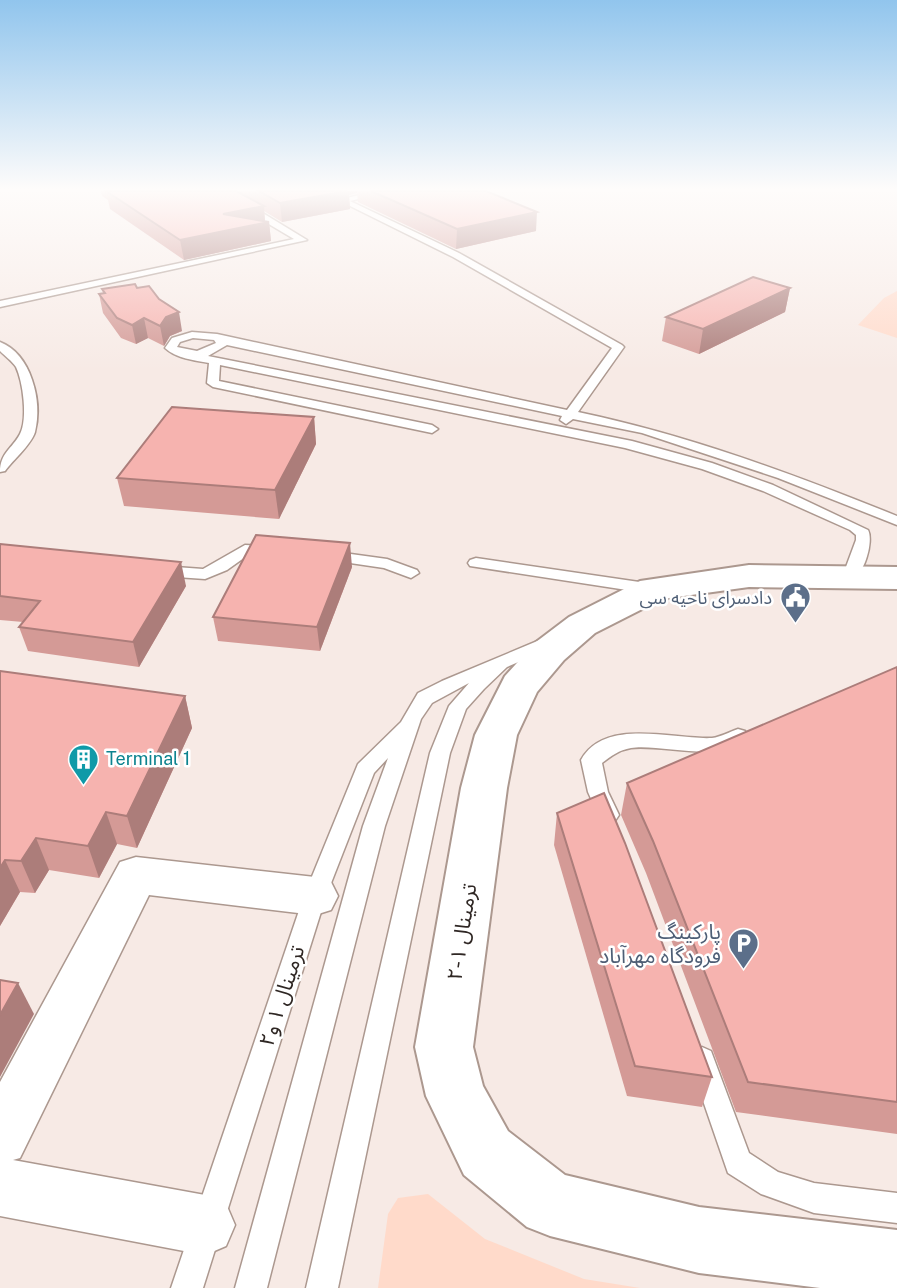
<svg xmlns="http://www.w3.org/2000/svg" width="897" height="1288" font-family="'Public Sans','Noto Sans Arabic',sans-serif">
<style>
.built{fill:#f7eae5}
.green{fill:#ffdaca}
.lines{fill:none;stroke-linecap:round;stroke-linejoin:round}
.lane-casing{stroke:#ac988f;stroke-width:3}
.street-casing{stroke:#ac988f;stroke-width:3}
.secondary-casing{stroke:#ac988f;stroke-width:4}
.lane{fill:#fff;fill-rule:evenodd}
.street{fill:#fff;fill-rule:evenodd}
.secondary{fill:#fff;fill-rule:evenodd}
.wall{fill:#d49a96}
.shaded-wall{fill:#ac7d7a}
.building{fill:#f6b3af;stroke:#ac7d7a;stroke-width:2}
.labels{text-anchor:middle;stroke-width:5;stroke-linejoin:round;paint-order:stroke}
.service-label{font-size:18px;fill:#4e5e75;stroke:#fff;text-anchor:end}
.culture-label{font-size:18px;fill:#0d838f;stroke:#fff;text-anchor:start}
.near-street-label{font-size:21px;fill:#2f2724;stroke:#fff}
.near-service-label{font-size:21px;fill:#4e5e75;stroke:#fff;text-anchor:end}
</style>
<rect width="100%" height="100%" fill="#fdf9f7"/>
<rect class="built" x="0" y="191" width="897" height="1097"/>
<g class="green">
<polygon points="897,291 897,338 858,325 884,298"/>
<polygon points="428,1194 485,1239 584,1279 640,1288 378,1288 388,1214 398,1198"/>
</g>
<g class="lines">
<defs>
<g id="lane">
<polygon points="228,191 236,191 233,195 307,240 0,307 0,301 294,239 225,198"/>
<path d="M377,191H391L350,201L459,253L622,345L624,347L578,412C688,435 793,474 897,516V525L778,478L642,433L573,419L566,424L560,420L562,416L227,345L208,356L632,441L712,463L773,485L868,530C874,541 864,576 851,580L843,575L856,540V535L850,530L763,491L702,469L625,448L220,365L219,381L432,425L438,429L432,433L213,387L207,383L209,363C194,360 177,359 165,348L172,338L192,332L217,334L567,410L612,348L453,257L338,200ZM193,338L214,340L216,343L197,351L177,347L180,342Z"/>
<path d="M0,342C31,354 43,401 35,432C31,445 13,460 5,471L0,472C0,453 12,449 20,434C28,419 23,382 16,367C12,361 5,356 0,351Z"/>
<polygon points="245,545 270,546 278,551 270,556 248,555 227,570 205,579 162,576 154,571 162,566 203,569"/>
<polygon points="329,551 387,559 417,570 419,573 411,578 384,568 323,559 321,556"/>
<polygon points="476,558 653,584 661,589 653,594 470,566 468,563 470,560"/>
<polygon points="547,637 553,639 556,643 553,647 507,667 484,689 466,709 450,753 338,1288 306,1288 430,753 449,706 469,683 432,703 421,719 385,826 267,1288 235,1288 363,826 388,758 374,773 326,896 203,1288 171,1288 304,896 358,764 401,722 418,693 442,681"/>
<path d="M738,729L745,731L748,736C730,766 660,743 631,748C619,750 611,756 602,763L608,792L619,815L615,821L608,823L601,821L588,792L581,760C605,717 674,740 712,738C721,737 729,732 738,729Z"/>
<polygon points="702,1047 711,1051 749,1153 778,1172 814,1183 897,1193 897,1223 814,1213 761,1194 728,1173 689,1060 693,1051"/>
</g>
<polygon id="street" points="136,857 315,877 331,882 338,896 331,910 315,915 149,895 20,1158 13,1160 205,1195 226,1204 235,1225 226,1246 205,1255 0,1216 0,1082 120,862"/>
<polygon id="secondary" points="749,565 897,567 897,589 749,587 662,599 595,633 564,660 537,692 517,735 507,788 473,1047 483,1086 508,1131 565,1175 699,1207 897,1230 897,1288 820,1288 699,1273 550,1236 527,1227 464,1175 426,1096 415,1047 461,788 475,735 505,676 536,642 569,617 640,581"/>
</defs>
<use href="#lane" class="lane-casing"/>
<use href="#street" class="street-casing"/>
<use href="#secondary" class="secondary-casing"/>
<use href="#lane" class="lane"/>
<use href="#street" class="street"/>
<use href="#secondary" class="secondary"/>
</g>
<g class="wall">
<polygon points="101,191 486,191 536,231 456,249 358,202 357,193 349,195 350,209 282,222 264,211 265,221 269,222 271,241 184,260 110,209 108,200 102,196"/>
<polygon points="137,288 182,331 170,336 164,346 148,338 136,344 121,338 103,313 99,294 103,294 102,289"/>
<polygon points="790,288 785,312 699,354 662,341 666,317"/>
<polygon points="314,417 316,444 279,519 124,506 117,478"/>
<polygon points="0,544 186,586 139,667 28,651 19,627 23,622 0,620"/>
<polygon points="352,567 320,651 218,641 213,617"/>
<polygon points="897,667 897,1134 736,1112 646,873 621,815 627,783"/>
<polygon points="0,671 185,696 192,728 137,848 117,844 99,878 49,870 35,893 20,892 0,926"/>
<polygon points="557,813 712,1077 702,1107 627,1096 554,845"/>
</g>
<g class="shaded-wall">
<polygon points="335,191 357,191 357,193 349,195 350,209 282,222 280,203"/>
<polygon points="264,206 265,222 269,222 271,241 184,260 180,240 223,214"/>
<polygon points="537,212 536,231 456,249 457,229"/>
<polygon points="790,288 785,312 699,354 703,329"/>
<polygon points="179,312 182,331 170,336 164,346 160,326 166,317"/>
<polygon points="144,318 148,338 136,344 132,325"/>
<polygon points="314,417 316,444 279,519 275,490"/>
<polygon points="350,543 352,567 320,651 317,627"/>
<polygon points="181,562 186,586 139,667 133,642"/>
<polygon points="185,696 192,728 137,848 127,816"/>
<polygon points="106,812 117,844 99,878 88,846"/>
<polygon points="36,838 49,870 35,893 21,861"/>
<polygon points="5,860 20,892 0,926 0,868"/>
<polygon points="18,983 34,1014 0,1077 0,1015"/>
</g>
<g class="building">
<polygon points="106,191 236,191 264,206 223,214 269,222 180,240"/>
<polygon points="259,191 347,191 280,203"/>
<polygon points="371,191 486,191 537,212 457,229"/>
<polygon points="753,277 790,288 703,329 666,317"/>
<polygon points="135,284 137,288 149,286 159,299 179,312 166,317 160,326 144,318 132,325 117,318 99,294 105,293 102,289"/>
<polygon points="172,407 314,417 275,490 117,478"/>
<polygon points="256,535 350,543 317,627 213,617"/>
<polygon points="0,544 181,562 133,642 19,627 40,601 0,596"/>
<polygon points="897,667 897,1102 748,1082 653,841 627,783"/>
<polygon points="0,671 185,696 127,816 106,812 88,846 36,838 21,861 5,860 0,868"/>
<polygon points="604,793 625,843 712,1077 635,1066 557,813"/>
<polygon points="0,980 18,983 0,1015"/>
</g>
<linearGradient id="sky" x2="0" y2="1"><stop stop-color="#91c5ed"/><stop offset="0.51" stop-color="#fefcfb"/><stop offset="1" stop-color="#fefcfb" stop-opacity="0"/></linearGradient>
<rect width="897" height="371" fill="url(#sky)"/>
<defs>
<symbol id="civic-pin" viewBox="-11 -11 22 30"><path d="M0 17L-7.5 6A9.5 9.5 0 1 1 7.5 6Z" fill="#5c6f8a" stroke="#fff"/><path d="M-.6-6.5H3V-4.5H.6V-3L4-1V1h2V6H-6V1h2V-1L-.6-3ZM-1.2 2.5V6h2.4V2.5Z" fill="#fff"/></symbol>
<symbol id="building-pin" viewBox="-11 -11 22 30"><path d="M0 17L-7.5 6A9.5 9.5 0 1 1 7.5 6Z" fill="#0f9aa8" stroke="#fff"/><path d="M-4-6H4V6H1V3H-1V6H-4ZM-2.5-4.3h1.7v1.8h-1.7ZM.8-4.3h1.7v1.8H.8ZM-2.5-1h1.7V.8h-1.7ZM.8-1h1.7V.8H.8Z" fill="#fff"/></symbol>
<symbol id="parking-pin" viewBox="-11 -11 22 30"><path d="M0 17L-7.5 6A9.5 9.5 0 1 1 7.5 6Z" fill="#5c6f8a" stroke="#fff"/><path d="M-3.5-5.5H1a3.5 3.5 0 0 1 0 7H-1V5.5H-3.5ZM-1-3.4V-.6H.8a1.4 1.4 0 0 0 0-2.8Z" fill="#fff"/></symbol>
</defs>
<g fill-rule="evenodd">
<use href="#civic-pin" x="778" y="580" width="35" height="47"/>
<use href="#building-pin" x="66" y="742" width="35" height="47"/>
<use href="#parking-pin" x="726" y="926" width="35" height="47"/>
</g>
<g class="labels">
<g class="service-label">
<text x="772" y="604">دادسرای ناحیه سی</text>
</g>
<g class="culture-label">
<text x="106" y="765">Terminal 1</text>
</g>
<g class="near-street-label">
<text transform="translate(462 932) rotate(-81)" y="7">ترمینال ۱-۲</text>
<text transform="translate(282 996) rotate(-72)" y="7">ترمینال ۱ و۲</text>
</g>
<g class="near-service-label">
<text x="721" y="939">پارکینگ<tspan x="721" dy="24">فرودگاه مهرآباد</tspan></text>
</g>
</g>
</svg>
